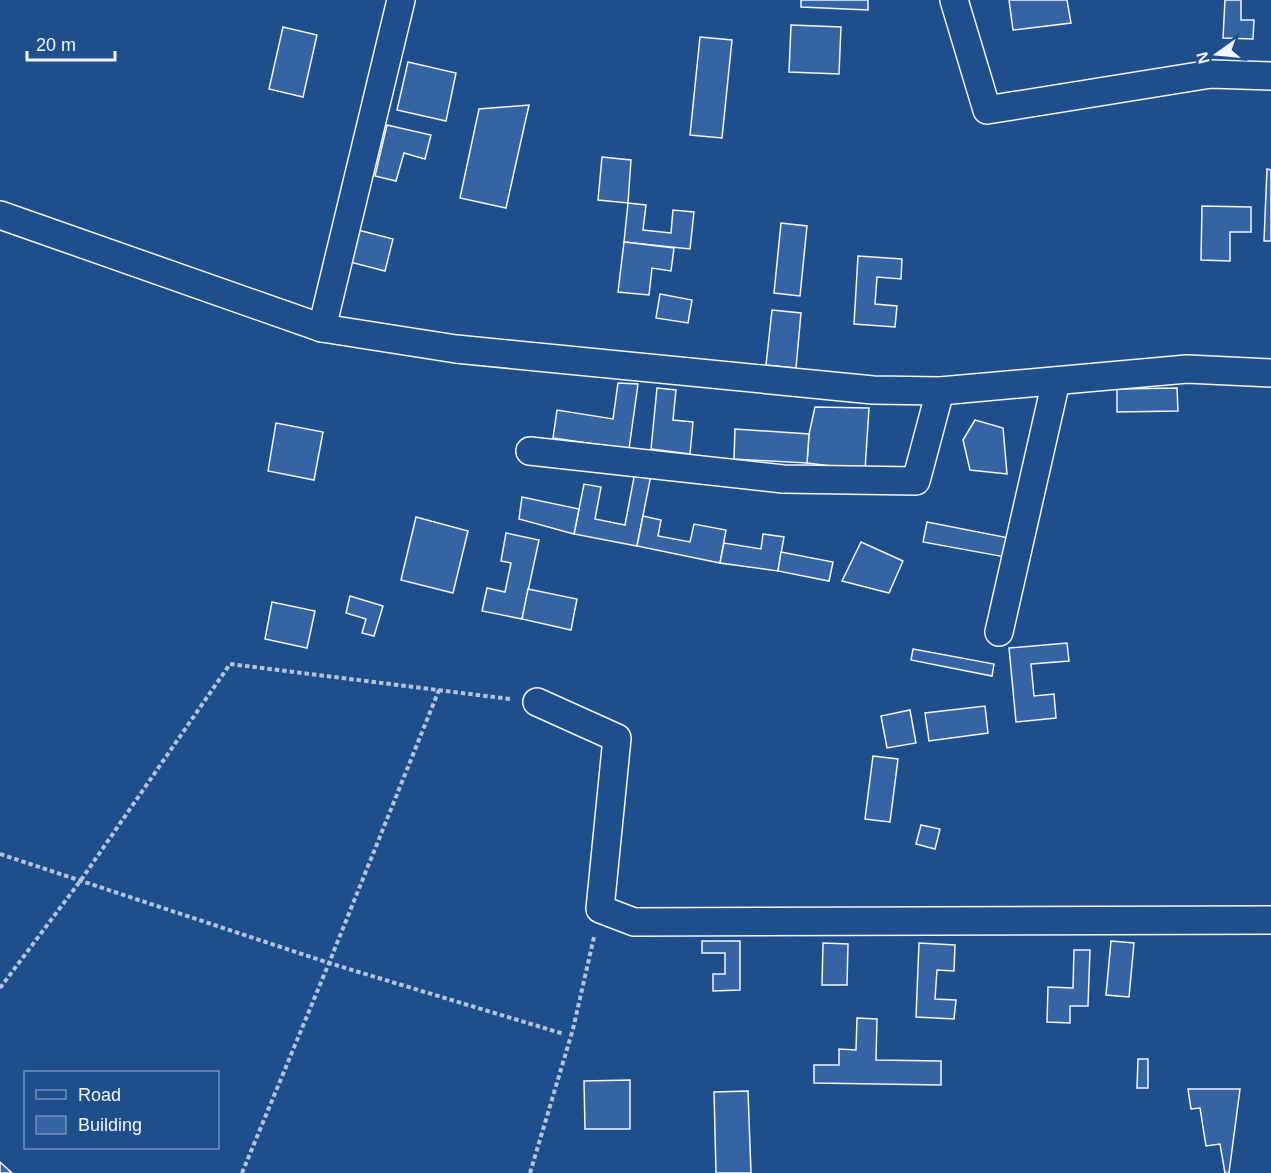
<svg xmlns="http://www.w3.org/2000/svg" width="1271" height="1173" font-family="Helvetica,sans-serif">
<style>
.building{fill:#3563a3;stroke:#f2f6ff;stroke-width:1.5}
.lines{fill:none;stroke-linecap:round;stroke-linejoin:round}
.street-casing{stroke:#f2f6ff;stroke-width:30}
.path{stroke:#b3c4dc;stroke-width:4;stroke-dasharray:4.5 3;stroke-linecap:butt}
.street{stroke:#1f4e8c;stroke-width:27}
</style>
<rect width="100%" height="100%" fill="#1f4e8c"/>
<g class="building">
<polygon points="801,0 868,0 868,10 801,7"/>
<polygon points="1009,0 1067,0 1071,23 1013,30"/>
<polygon points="1225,0 1241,0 1241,20 1254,20 1253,39 1223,38"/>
<polygon points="791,25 841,27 839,74 789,72"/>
<polygon points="283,27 317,35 303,97 269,89"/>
<polygon points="700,37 732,40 722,138 690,135"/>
<polygon points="408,62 456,73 446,121 397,110"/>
<polygon points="529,105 506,208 460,198 479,109"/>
<polygon points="387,125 431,135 425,159 404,153 396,181 375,176"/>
<polygon points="602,157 631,160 628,203 598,200"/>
<polygon points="1267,169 1271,170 1271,241 1264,241"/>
<polygon points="628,203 646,205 643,230 671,233 673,210 694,212 690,249 624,242"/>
<polygon points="1202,206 1251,207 1251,232 1230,232 1230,261 1201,260"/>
<polygon points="781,223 807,226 800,296 774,293"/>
<polygon points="358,230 393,239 385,271 350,262"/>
<polygon points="624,242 674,248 671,271 652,268 649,295 618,292"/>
<polygon points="858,256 902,259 901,279 877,277 875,304 897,306 895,327 854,324"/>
<polygon points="660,294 692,300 688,323 656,318"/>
<polygon points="772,310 801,313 796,368 766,365"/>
<polygon points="618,383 638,384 629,449 553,438 557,410 613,419"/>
<polygon points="657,388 676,390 673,420 693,422 690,454 651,449"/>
<polygon points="1177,388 1178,411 1117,412 1117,389"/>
<polygon points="815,407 869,408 865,470 807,463 809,434"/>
<polygon points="975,420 1003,428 1007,474 970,470 963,440"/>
<polygon points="276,423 323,432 314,480 268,471"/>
<polygon points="735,429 809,434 807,463 734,459"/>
<polygon points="635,472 651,475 637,546 574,534 584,484 601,487 595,519 625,525"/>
<polygon points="522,497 579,509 574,534 519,519"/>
<polygon points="643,516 661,520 658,536 690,542 694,524 726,530 720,563 637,546"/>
<polygon points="416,517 468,531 453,593 401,580"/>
<polygon points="927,522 1009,538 1005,557 923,542"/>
<polygon points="506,533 539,540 522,619 482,611 487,588 505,592 511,563 501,561"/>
<polygon points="763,534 784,537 778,571 720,563 724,543 761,549"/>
<polygon points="861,542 903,561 889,593 842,581"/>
<polygon points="781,552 833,562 829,581 778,571"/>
<polygon points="528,589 577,599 571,630 522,619"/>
<polygon points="350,596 383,606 374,636 362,633 366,619 346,613"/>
<polygon points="272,602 315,611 307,648 265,639"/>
<polygon points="1067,643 1069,661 1031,664 1034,696 1054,694 1056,718 1016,722 1009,648"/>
<polygon points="913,649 994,664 992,676 911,660"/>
<polygon points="985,706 988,733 929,741 925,713"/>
<polygon points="910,710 916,743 887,748 881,716"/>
<polygon points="873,756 898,759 890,822 865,819"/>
<polygon points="921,825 940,829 935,849 916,844"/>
<polygon points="702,941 740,941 740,990 713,991 713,974 725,974 725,953 702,953"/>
<polygon points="1111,941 1134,943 1129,997 1106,995"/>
<polygon points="823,943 848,944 847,985 822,985"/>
<polygon points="919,943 955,945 954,971 937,970 935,999 956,1000 954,1019 916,1017"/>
<polygon points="1074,950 1090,950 1088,1006 1070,1006 1070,1023 1047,1022 1048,987 1073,988"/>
<polygon points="857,1018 877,1019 876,1060 941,1061 941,1085 814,1083 814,1065 839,1065 839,1049 856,1050"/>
<polygon points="1138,1059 1148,1059 1148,1088 1137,1088"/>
<polygon points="630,1080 630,1129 585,1129 584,1081"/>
<polygon points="1188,1089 1240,1089 1229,1173 1225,1173 1220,1144 1206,1146 1200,1108 1191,1109"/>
<polygon points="748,1091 751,1173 716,1173 714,1092"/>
<polygon points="0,1162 12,1173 0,1173"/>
</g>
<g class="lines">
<defs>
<g id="street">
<polyline points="954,0 987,110 1211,74 1271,76"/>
<polyline points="0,215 322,328 456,349 873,390 940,391 1187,369 1271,373"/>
<polyline points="322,328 401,0"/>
<polyline points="530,451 783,479 916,481 940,391"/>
<polyline points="999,632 1056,381"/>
<polyline points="537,702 617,738 600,909 634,922 1271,920"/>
</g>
</defs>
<use href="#street" class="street-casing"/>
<g class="path">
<polyline points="0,854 329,963 564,1034"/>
<polyline points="0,988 81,880 230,664 510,699"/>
<polyline points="242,1173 329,963 439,690"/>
<polyline points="530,1173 573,1029 594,937"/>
</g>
<use href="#street" class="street"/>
</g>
<rect x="24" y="1071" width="195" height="78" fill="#1f4e8c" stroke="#7391ba" stroke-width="1.5"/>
<rect x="36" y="1090" width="30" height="9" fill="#1f4e8c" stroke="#7391ba" stroke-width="1.5"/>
<text x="78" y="1101" font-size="18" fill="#f2f6ff">Road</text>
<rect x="36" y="1116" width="30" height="18" fill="#3563a3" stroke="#7391ba" stroke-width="1.5"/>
<text x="78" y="1131" font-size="18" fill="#f2f6ff">Building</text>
<g transform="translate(1217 54) rotate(255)" stroke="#1f4e8c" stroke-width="4.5" paint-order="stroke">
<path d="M0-4.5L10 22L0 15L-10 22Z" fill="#f2f6ff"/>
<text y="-9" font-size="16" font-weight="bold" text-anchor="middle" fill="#f2f6ff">N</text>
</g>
<path d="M27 51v9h88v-9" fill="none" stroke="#f2f6ff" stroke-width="3"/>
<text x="36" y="51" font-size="18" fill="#f2f6ff" stroke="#1f4e8c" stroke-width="4.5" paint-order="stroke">20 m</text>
</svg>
